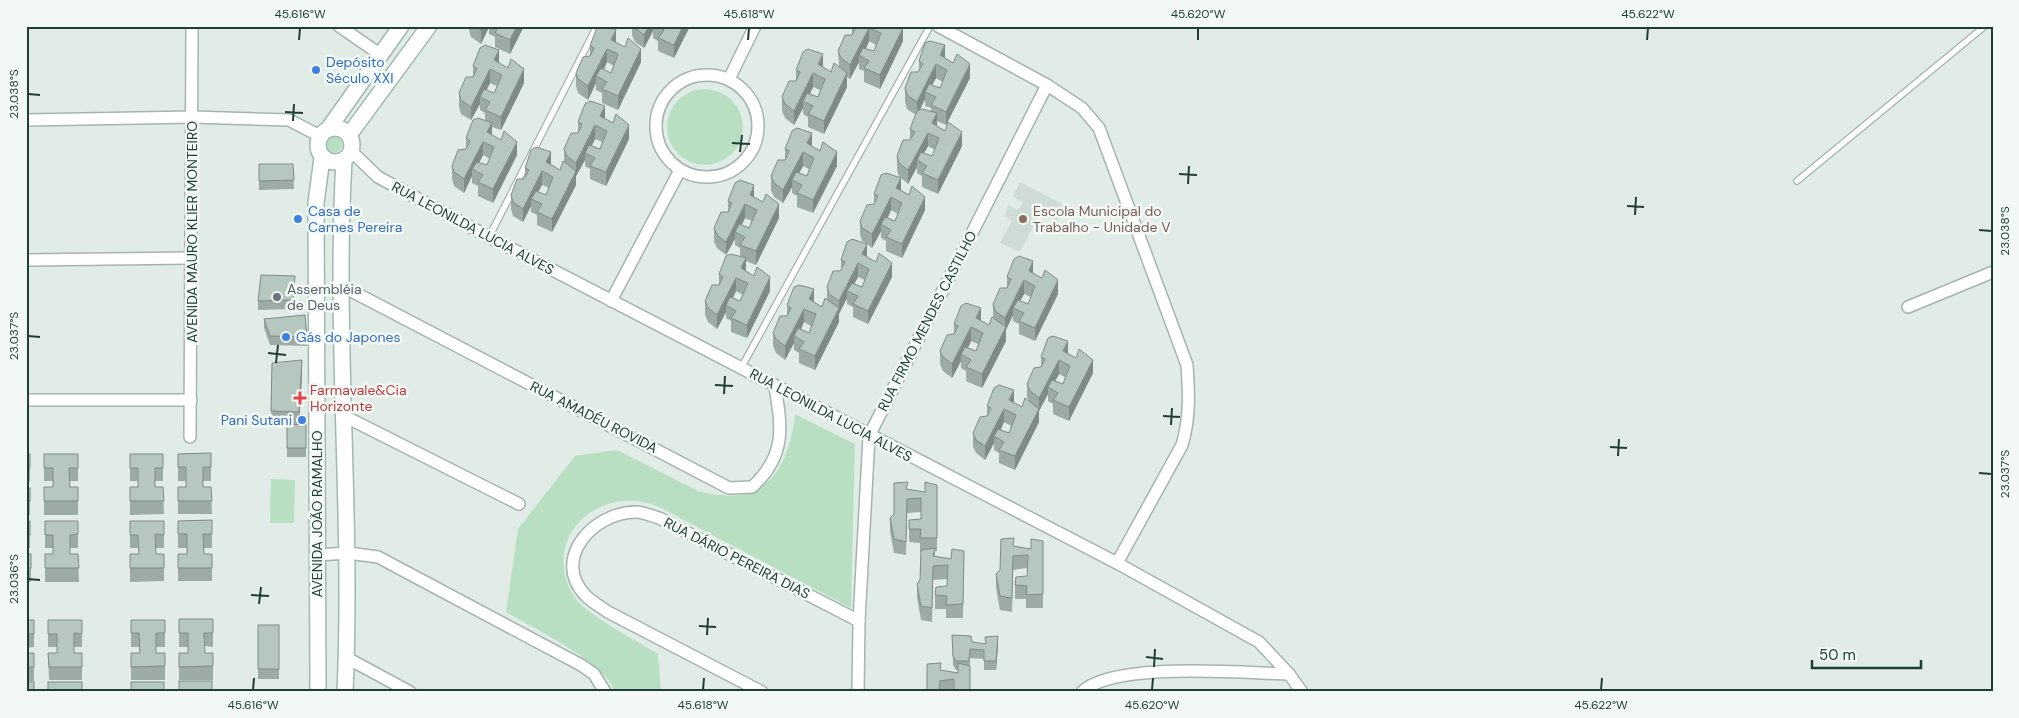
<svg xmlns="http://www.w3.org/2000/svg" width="2019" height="718" font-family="'DM Sans',sans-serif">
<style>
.built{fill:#cfdcd6}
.green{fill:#b9dfc3}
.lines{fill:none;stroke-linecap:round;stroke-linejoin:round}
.lane-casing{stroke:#a4b4ae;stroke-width:8}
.street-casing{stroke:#a4b4ae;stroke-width:14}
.secondary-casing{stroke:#9fb9af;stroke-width:18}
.lane{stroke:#fff;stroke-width:5.5}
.street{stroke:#fff;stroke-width:11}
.secondary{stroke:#fff;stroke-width:15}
.wall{fill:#9daba5;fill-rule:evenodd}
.shaded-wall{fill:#7f8b86}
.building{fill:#b6c7c0;stroke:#7f8b86}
.ticks{fill:none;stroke:#213e36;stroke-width:2}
.shop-dot{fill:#3f7fe0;stroke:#f2f9f5;stroke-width:2}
.education-dot{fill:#8d6e63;stroke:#f2f9f5;stroke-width:2}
.worship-dot{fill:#6b7280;stroke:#f2f9f5;stroke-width:2}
.health-dot{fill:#e0444e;stroke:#f2f9f5;stroke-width:2}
.labels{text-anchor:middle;stroke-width:5;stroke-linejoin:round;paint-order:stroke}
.shop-label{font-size:14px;fill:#366cbe;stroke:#f2f9f5;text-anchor:start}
.education-label{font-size:14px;fill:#785e54;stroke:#f2f9f5;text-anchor:start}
.street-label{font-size:14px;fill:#213e36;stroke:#f2f9f5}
.worship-label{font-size:14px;fill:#5b616d;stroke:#f2f9f5;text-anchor:start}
.health-label{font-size:14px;fill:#be3a42;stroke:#f2f9f5;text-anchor:start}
.neatline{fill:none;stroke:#213e36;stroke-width:2}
.ticks-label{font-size:12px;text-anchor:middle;fill:#213e36}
</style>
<rect width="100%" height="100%" fill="#e1ece7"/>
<polygon class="built" points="1020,182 1066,206 1057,222 1040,213 1020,252 1000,243 1012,221 1005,216 1008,205 1018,210 1023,203 1013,196"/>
<g class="green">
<circle cx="705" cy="127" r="38"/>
<circle cx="333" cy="144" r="9"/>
<path d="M795,414L855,444L851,608L661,508C601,480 538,538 574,596C584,614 638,641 658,654L661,692H615C607,663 533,628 506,612L518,529L575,456L617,450L698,491C763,509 788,473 795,414Z"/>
<polygon points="271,479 295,480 294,523 270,523"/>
</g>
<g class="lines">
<defs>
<g id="lane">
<polyline points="1797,181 1985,26"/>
<polyline points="489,237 597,26"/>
<polyline points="741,368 930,26"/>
</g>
<g id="street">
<polyline points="339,26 381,55"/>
<path d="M938,26L1047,85L1082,108L1099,128L1187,365C1189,394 1190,418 1182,445L1117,563"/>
<circle cx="707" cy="126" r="51"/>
<polyline points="729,79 755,26"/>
<polyline points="26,120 193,117 289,120 320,136"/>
<polyline points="351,151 378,177 489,237 1117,563 1259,642 1289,674 1302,692"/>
<polyline points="26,260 191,258"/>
<path d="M340,285L729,488L752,487C786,456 782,428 775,387"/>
<polyline points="611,301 680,170"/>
<polyline points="1908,307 1993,272"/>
<polyline points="26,400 191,400"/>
<polyline points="344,416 519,504"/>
<polyline points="190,437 192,26"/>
<polyline points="317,555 348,553 378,557 581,665 594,674 605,692"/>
<polyline points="347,658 410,692"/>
<path d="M762,692L608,612C601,607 592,602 586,596C550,559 594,512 636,512C643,512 652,516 659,518L859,621"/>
<polyline points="858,692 859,621 869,436 1047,85"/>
<path d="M1082,692C1113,661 1243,673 1289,674"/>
</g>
<g id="secondary">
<circle cx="335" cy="145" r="17"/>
<polyline points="329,128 401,26"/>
<polyline points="349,135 429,26"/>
<path d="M344,160C334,337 353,514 345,692"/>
<polyline points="318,692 316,203 322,158"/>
</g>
</defs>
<use href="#lane" class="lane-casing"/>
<use href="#street" class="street-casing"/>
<use href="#secondary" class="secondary-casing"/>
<use href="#lane" class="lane"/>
<use href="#street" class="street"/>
<use href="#secondary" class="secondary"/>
</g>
<g class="wall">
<polygon points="469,26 524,26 510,54 495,47 495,37 489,34 489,27 481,44 471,37 469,30"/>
<polygon points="632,26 690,26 674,58 658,51 658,41 653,38 653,31 644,48 635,42 632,35"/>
<path d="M852,26H902L903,41L880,89L864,82V71L859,69V62L850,79L847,77V87L824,134L808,127V117L803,114V108L794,125L785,118L782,111V97L796,80V70L823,67L831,72L839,66L838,51L852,35ZM869,41L876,45L874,51L866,49ZM813,87L820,90L818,97L810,94Z"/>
<path d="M616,42L641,62L618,110L602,103V93L596,90V83L588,100L578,93L576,86V73L590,56V46ZM607,62L614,66L611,73L604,70Z"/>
<path d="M945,58L970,78L946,125L937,121V126L962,146L938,194L922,187V176L917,173V167L908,184L901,178V190L925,210L902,258L886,251V241L881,238V231L872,248L867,244V257L892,277L868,324L853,317V307L847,304V298L839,314V322L815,370L799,363V353L794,350V343L785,360L776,353L773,346V333L787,315V305L814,302L822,307L827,299V287L841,270V260L866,243L862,241L860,234V221L874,204V194L900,178L899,177L897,170V156L910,139V129L916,115L907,109L905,102V88L919,71V61ZM936,78L943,82L940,88L932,85ZM925,99V106L931,108V111L919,110ZM928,146L935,150L932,156L924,153ZM891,210L898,214L895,221L888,218ZM858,277L865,280L862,287L854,284ZM804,322L811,326L809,333L801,329Z"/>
<path d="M499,63L524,83L501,130L492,127V135L517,155L493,203L478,196V186L472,183V176L464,193L454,186L452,179V166L466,149V138L485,120V113L480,110V104L471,120L461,114L459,107V93L473,76V66ZM490,83L497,86L494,93L487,90ZM483,155L490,159L487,165L479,163Z"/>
<path d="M605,119L629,139L606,186L590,179V169L585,166V160L576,176V185L552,232L537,225V215L531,212V206L523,222L513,216L511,209V195L525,178V168L551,165L560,170L564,162V149L578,132V122ZM595,139L602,142L600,149L592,146ZM542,185L549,188L546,195L538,192Z"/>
<path d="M812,146L837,166L813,213L797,207V196L792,193V187L783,203L774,197L771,190V176L785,160V149ZM803,166L809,169L807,176L799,173Z"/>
<polygon points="259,164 293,164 294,189 259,190"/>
<path d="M754,198L779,218L756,265L746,261V271L770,291L747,338L731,332V321L726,318V312L717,329L708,322L705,315V301L719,285V274L740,256V248L735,245V238L726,255L717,248L714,242V228L728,211V201ZM745,218L752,221L749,228L742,225ZM736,291L743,295L740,301L733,298Z"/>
<path d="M1033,274L1058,294L1035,341L1019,334V324L1013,321V315L1006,330V341L982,388L966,381V371L961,368V361L952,378L943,371L940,364V351L954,333V324L981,321L989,325L993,317V304L1007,288V277ZM1024,294L1031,297L1028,304L1020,301ZM971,341L978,344L976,351L968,348Z"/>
<polygon points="295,285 293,309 258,310 258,301"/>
<polygon points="264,319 307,337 307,346 270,345 264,328"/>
<path d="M1068,353L1093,373L1069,421L1053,414V404L1048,401V394L1039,411V422L1015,470L999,463V453L994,450V443L985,460L976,453L973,447V433L987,415V406L1014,403L1022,407L1029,401L1027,397V384L1041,367V357ZM1059,374L1065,377L1063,384L1055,381ZM1004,422L1011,426L1009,433L1001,430Z"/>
<polygon points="272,363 302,374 299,424 306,424 306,457 287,457 287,425 271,425"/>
<polygon points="211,453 211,481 203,481 203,487 211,487 212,514 178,514 178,487 186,487 186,481 178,481 178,454"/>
<rect x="26" y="454" width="4" height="28"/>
<polygon points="44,454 78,454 78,481 70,481 70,487 78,487 78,515 44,515 44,487 53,487 53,481 44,481"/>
<polygon points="130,454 163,454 163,481 155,481 155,487 163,487 164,514 130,515 130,487 138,487 138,481 130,481"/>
<polygon points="937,485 937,551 935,551 935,556 951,559 964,551 963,618 946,618 946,609 935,609 935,595 947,586 947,579 933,580 932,622 921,620 917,598 917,584 920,580 921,552 920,552 920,543 909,542 909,529 921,519 921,512 907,513 906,555 894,553 890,531 890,518 894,514 908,489 925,492"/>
<rect x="26" y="488" width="4" height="27"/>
<polygon points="212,520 212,548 204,548 204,554 212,554 212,581 178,581 178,554 187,554 187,548 178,548 178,521"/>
<rect x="26" y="521" width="4" height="27"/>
<polygon points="45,521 78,521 78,548 70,548 70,554 78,554 79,582 45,582 45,554 53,554 53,548 45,548"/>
<polygon points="130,521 164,521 164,548 155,548 156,554 164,554 164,581 130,582 130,554 139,554 138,548 130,548"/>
<polygon points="1043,541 1043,608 1026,608 1026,599 1015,599 1015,585 1027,576 1027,568 1013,570 1012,612 1000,610 996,588 996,574 1000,570 1014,546 1031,549"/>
<rect x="26" y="554" width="5" height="28"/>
<polygon points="179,619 213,619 213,647 205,646 205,653 213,653 213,680 179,680 179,653 188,653 188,647 179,647"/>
<polygon points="26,620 34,620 34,647 26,648"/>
<polygon points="48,620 82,620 82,647 74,647 74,653 82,653 82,680 49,680 48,653 57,653 57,647 48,647"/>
<polygon points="131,620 165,620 165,647 156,647 156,653 165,653 165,680 131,680 131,653 140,653 139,647 131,647"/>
<rect x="258" y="625" width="21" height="54"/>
<polygon points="952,635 972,642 985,644 998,645 996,670 984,670 984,659 970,658 970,692 927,692 941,671 958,673 958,670 956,670 953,665"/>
<rect x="26" y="653" width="8" height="28"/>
</g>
<g class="shaded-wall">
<polygon points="483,26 489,26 489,27 481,44 481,30"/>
<polygon points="517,26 524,26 510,54 510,40"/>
<polygon points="649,26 653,26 653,31 644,48 644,35"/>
<polygon points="683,26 690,26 674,58 674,45"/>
<polygon points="869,28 869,41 862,57 859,55 859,62 850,79 850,65"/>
<polygon points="903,28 903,41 880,89 880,75"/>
<polygon points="616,30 616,43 611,40"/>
<polygon points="945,45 945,59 940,55"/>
<polygon points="607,49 607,62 599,78 596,76 596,83 588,100 588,86"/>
<polygon points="641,49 641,62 618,110 618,96"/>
<polygon points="499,50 499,64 494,60"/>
<polygon points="823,54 823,68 818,64"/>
<polygon points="936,64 936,78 928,93 925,92 925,99 917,116 917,102"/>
<polygon points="970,64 970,78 946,125 946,112"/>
<polygon points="490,69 490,83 482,98 480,97 480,104 471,120 471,107"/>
<polygon points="524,69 524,83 501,130 501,117"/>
<polygon points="813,73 813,87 806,102 803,101 803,108 794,125 794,111"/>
<polygon points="847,73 847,87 824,134 824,121"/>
<polygon points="605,106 605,120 600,116"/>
<polygon points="937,113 937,127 932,123"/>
<polygon points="492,123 492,136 487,132"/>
<polygon points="595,125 595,139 587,154 585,153 585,160 576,176 576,163"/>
<polygon points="629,125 629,139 606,186 606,172"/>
<polygon points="962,132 962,146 938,194 938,180"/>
<polygon points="812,133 812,147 807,143"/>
<polygon points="928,133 928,146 920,161 917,160 917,167 908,184 908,170"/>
<polygon points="483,142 483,155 475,171 472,169 472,176 464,193 464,179"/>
<polygon points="517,142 517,155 493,203 493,189"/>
<polygon points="551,152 551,166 546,162"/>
<polygon points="803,152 803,166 795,181 792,180 792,187 783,203 783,190"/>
<polygon points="837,152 837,166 813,213 813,200"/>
<polygon points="542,171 542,185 534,200 531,199 531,206 523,222 523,209"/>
<polygon points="576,171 576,185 552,232 552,219"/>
<polygon points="901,178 901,191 896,188"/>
<polygon points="754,185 754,198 750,195"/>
<polygon points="891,197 891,210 883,226 881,224 881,231 872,248 872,234"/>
<polygon points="925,197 925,210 902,258 902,244"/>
<polygon points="745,204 745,218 737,233 735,232 735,239 726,255 726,242"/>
<polygon points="779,204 779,218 756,265 756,251"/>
<polygon points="867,244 867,258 862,254"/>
<polygon points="746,258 746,272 741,268"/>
<polygon points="1033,261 1033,275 1029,271"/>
<polygon points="858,263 858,277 850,292 847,291 847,298 839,314 839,301"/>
<polygon points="892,263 892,277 868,324 868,311"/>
<polygon points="770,277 770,291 747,338 747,325"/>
<polygon points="736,278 736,291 729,306 726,305 726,312 717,329 717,315"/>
<polygon points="1024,280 1024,294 1016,309 1013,308 1013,315 1006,330 1006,341 982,388 982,374 1005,328 1005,318"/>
<polygon points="1058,280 1058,294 1035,341 1035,328"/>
<polygon points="814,289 814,303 809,299"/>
<polygon points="839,308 839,322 815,370 815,356"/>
<polygon points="981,308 981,321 976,318"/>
<polygon points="804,309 804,322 797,338 794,336 794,343 785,360 785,346"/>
<polygon points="971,327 971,341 964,356 961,354 961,361 952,378 952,364"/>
<polygon points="1068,341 1068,354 1063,351"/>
<polygon points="302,360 302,374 299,426 299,412"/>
<polygon points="1059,360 1059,374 1051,389 1048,387 1048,394 1039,411 1039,398"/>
<polygon points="1093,360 1093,373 1069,421 1069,407"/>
<polygon points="1014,390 1014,403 1009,400"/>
<polygon points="1004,409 1004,422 996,438 994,436 994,443 985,460 985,446"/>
<polygon points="1039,409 1039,422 1015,470 1015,456"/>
<polygon points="998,636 998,645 996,670 996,661"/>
</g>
<g class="building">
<polygon points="475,26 483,26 481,30"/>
<polygon points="499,26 517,26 510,40 495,33"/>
<polygon points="599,26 606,26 616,30 611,40 625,47 628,38 641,49 618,96 602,89 607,82 596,76 601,68 611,73 618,54 607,49 588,86 578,79 576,73 583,57 590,56 594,48 590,46 597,27"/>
<polygon points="634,26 649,26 644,35 635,28"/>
<polygon points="656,26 683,26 674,45 658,38 664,30"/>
<polygon points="855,26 902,26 903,28 880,75 864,68 869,61 859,55 863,48 874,51 881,33 869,28 850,65 841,58 838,51 845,35 852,35 856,27"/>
<polygon points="930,41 945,45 940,55 953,63 957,54 970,64 946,112 931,105 936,97 925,92 929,84 940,88 947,70 936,64 917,102 907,95 905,88 911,72 918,72 923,64 919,61 925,43"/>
<polygon points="485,45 499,50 494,60 508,68 511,59 524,69 501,117 485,110 490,102 480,97 484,89 494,93 502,75 490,69 471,107 461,100 459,93 466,77 473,77 477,68 473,66 480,48"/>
<polygon points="808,49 823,54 818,64 831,72 834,63 847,73 824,121 808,114 813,106 803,101 807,93 818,97 825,79 813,73 794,111 785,104 782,97 789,81 796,81 800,72 796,70 803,52"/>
<polygon points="590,101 605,106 600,116 613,123 616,114 629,125 606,172 590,166 595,158 585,153 589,145 600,149 607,131 595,125 576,163 567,156 564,149 571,133 578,133 582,124 578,122 585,104"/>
<polygon points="922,109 937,113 932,123 945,131 948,122 962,132 938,180 922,173 927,166 917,160 921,152 932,156 939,138 928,133 908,170 899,163 897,156 903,140 910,140 915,132 910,129 917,111"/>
<polygon points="478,118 492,123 487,132 501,140 504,131 517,142 493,189 478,182 483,175 472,169 477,162 487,165 494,147 483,142 464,179 454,172 452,166 458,150 466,149 470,141 466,138 473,120"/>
<polygon points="797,128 812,133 807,143 820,151 823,142 837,152 813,200 797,193 802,185 792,180 796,172 807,176 814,158 803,152 783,190 774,183 771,176 778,160 785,160 789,151 785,149 792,131"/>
<polygon points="536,147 551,152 546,162 560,170 563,161 576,171 552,219 537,212 542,204 531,199 536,191 546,195 553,177 542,171 523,209 513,202 511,195 517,179 524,179 529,170 525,168 531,150"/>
<polygon points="259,164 293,164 294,180 259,181"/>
<polygon points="886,173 901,178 896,188 909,195 912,186 925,197 902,244 886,237 891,230 881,224 885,217 895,221 902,203 891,197 872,234 862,228 860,221 867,205 874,204 878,196 874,194 881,175"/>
<polygon points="740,180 754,185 750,195 763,202 766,194 779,204 756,251 740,245 745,237 735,232 739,224 749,228 757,210 745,204 726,242 717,235 714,228 721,212 728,212 732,203 728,201 735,183"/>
<polygon points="852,239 867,244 862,254 876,262 879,253 892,263 868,311 853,304 858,296 847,291 852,283 862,287 869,269 858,263 839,301 829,294 827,287 833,271 840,271 845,262 841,260 847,242"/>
<polygon points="731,254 746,258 741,268 754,276 757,267 770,277 747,325 731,318 736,311 726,305 730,297 740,301 748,283 736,278 717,315 708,308 705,301 712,285 719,285 723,277 719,274 726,256"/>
<polygon points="1019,256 1033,261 1029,271 1042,278 1045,270 1058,280 1035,328 1019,321 1024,313 1013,308 1018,300 1028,304 1035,286 1024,280 1005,318 995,311 993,304 1000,288 1007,288 1011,279 1007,277 1014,259"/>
<polygon points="261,275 295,276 293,300 258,301"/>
<polygon points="799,285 814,289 809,299 822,307 825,298 839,308 815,356 799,349 804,342 794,336 798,328 809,333 816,314 804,309 785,346 776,339 773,333 780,316 787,316 791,308 787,305 794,287"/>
<polygon points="966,303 981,308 976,318 989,325 992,317 1006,327 982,374 966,367 971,360 961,354 965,347 976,351 983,333 971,327 952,364 943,357 940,351 947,335 954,334 958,326 954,324 961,306"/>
<polygon points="305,315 307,337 270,336 264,319"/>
<polygon points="1053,336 1068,341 1063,351 1076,358 1079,349 1093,360 1069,407 1053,400 1058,393 1048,387 1052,380 1063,384 1070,366 1059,360 1039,398 1030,391 1027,384 1034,368 1041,367 1045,359 1041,357 1048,338"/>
<polygon points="302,360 299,412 271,411 272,363"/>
<polygon points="999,385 1014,390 1009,400 1022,407 1025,398 1039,409 1015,456 999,450 1004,442 994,436 998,429 1009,433 1016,415 1004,409 985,446 976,440 973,433 980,417 987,416 991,408 987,406 994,388"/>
<polygon points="306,424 306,448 287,448 287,425"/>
<polygon points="211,453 211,467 203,467 203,487 211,487 212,501 178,501 178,487 186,487 186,467 178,467 178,454"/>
<rect x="26" y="454" width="4" height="14"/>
<polygon points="44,454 78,454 78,468 69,468 70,487 78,487 78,501 44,501 44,487 53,487 53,468 44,468"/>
<polygon points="130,454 163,454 163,468 155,468 155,487 163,487 164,501 130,501 130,487 138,487 138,468 130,468"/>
<polygon points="908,482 906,489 925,492 925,482 937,485 937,538 920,538 921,529 909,529 909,520 921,519 921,498 907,499 906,542 894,539 890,518 894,514 894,483"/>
<rect x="26" y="488" width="4" height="13"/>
<polygon points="212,520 212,534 203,534 204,554 212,554 212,568 178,568 178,554 187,554 187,534 178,534 178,521"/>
<rect x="26" y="521" width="4" height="14"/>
<polygon points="45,521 78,521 78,534 70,535 70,554 78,554 79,568 45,568 45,554 53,554 53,535 45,535"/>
<polygon points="130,521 164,521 164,535 155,534 156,554 164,554 164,568 130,568 130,554 139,554 138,535 130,535"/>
<polygon points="1014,538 1013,546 1031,549 1031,539 1043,541 1043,594 1026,595 1027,586 1015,585 1016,577 1027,576 1028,555 1013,556 1012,598 1000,596 996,574 1000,570 1001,539"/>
<polygon points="935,548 933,556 951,559 952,549 964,551 963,604 946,605 947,596 935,595 936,587 947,586 948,565 933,566 932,608 921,606 917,584 920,580 921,550"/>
<rect x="26" y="554" width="5" height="14"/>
<polygon points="179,619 213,619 213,633 204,633 205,653 213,653 213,666 179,667 179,653 188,653 188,633 179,633"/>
<rect x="26" y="620" width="8" height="14"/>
<polygon points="48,620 82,620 82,634 74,633 74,653 82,653 82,667 49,667 48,653 57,653 57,634 48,634"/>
<polygon points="131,620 165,620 165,633 156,633 156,653 165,653 165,666 131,667 131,653 140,653 139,633 131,633"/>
<rect x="258" y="625" width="21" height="44"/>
<polygon points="952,635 971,636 972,642 986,644 985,637 998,636 996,661 984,661 984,650 970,649 969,661 956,661 953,656"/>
<rect x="26" y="653" width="8" height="14"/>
<polygon points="941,663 940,670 958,673 958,663 970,666 970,692 954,692 954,679 940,681 939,692 927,692 927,664"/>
<rect x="179" y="681" width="33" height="11"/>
<rect x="26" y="682" width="8" height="10"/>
<rect x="48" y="682" width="34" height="10"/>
<rect x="131" y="682" width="33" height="10"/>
</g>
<path class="ticks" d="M299,40L300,28M748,40L749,28M1198,40V28M1647,40L1648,28M28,94L40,95M285,112L303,113M293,121L294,104M732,143L750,144M740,152L742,135M1179,174L1197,175M1188,184L1189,166M1627,206L1644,207M1635,215L1636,197M1979,230L1992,231M28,336L40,337M268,353L286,355M276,363L278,345M715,385L733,386M724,394L725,376M1163,416L1180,417M1171,425L1172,408M1610,447L1627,448M1618,456L1619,439M1979,473L1992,474M28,579L40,580M251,595L269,596M259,604L261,587M699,626L716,627M707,635L708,618M1146,657L1163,659M1154,667L1155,649M253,690L254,678M703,690L704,678M1152,690L1153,678M1601,690L1602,678"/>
<g class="shop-dot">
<circle cx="316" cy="70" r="5"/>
<circle cx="298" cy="219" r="5"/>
<circle cx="286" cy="337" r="5"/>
<circle cx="302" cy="420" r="5"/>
</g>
<circle class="education-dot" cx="1023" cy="219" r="5"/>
<circle class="worship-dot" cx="277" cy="297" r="5"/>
<path class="health-dot" d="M297.5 390.5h5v5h5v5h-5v5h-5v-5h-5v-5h5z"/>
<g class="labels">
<g class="shop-label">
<text x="326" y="67">Depósito<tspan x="326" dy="16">Século XXI</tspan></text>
<text x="308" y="216">Casa de<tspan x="308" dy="16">Carnes Pereira</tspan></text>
<text x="296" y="342">Gás do Japones</text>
<text x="292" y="425" text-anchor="end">Pani Sutani</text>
</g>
<g class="education-label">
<text x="1033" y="216">Escola Municipal do<tspan x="1033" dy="16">Trabalho - Unidade V</tspan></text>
</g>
<g class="street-label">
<text transform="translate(473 228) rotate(28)" y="5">RUA LEONILDA LUCIA ALVES</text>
<text transform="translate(192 232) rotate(-90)" y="5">AVENIDA MAURO KLIER MONTEIRO</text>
<text transform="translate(927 321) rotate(-63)" y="5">RUA FIRMO MENDES CASTILHO</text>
<text transform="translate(831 415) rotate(28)" y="5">RUA LEONILDA LUCIA ALVES</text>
<text transform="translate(594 417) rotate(27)" y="5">RUA AMADÉU ROVIDA</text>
<text transform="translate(317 514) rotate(-90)" y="5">AVENIDA JOÃO RAMALHO</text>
<text transform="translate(737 558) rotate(27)" y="5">RUA DÁRIO PEREIRA DIAS</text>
</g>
<g class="worship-label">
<text x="287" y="294">Assembléia<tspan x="287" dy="16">de Deus</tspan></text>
</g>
<g class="health-label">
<text x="310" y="395">Farmavale&amp;Cia<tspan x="310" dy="16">Horizonte</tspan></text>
</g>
</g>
<rect width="2019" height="718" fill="none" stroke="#f2f9f5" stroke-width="55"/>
<path d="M1812 660v8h109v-8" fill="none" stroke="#213e36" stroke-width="2.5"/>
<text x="1819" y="660" font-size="15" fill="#213e36" stroke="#f2f9f5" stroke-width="4" paint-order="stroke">50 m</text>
<rect x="28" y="28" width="1964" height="662" class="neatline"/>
<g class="ticks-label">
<text x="300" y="18">45.616°W</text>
<text x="749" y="18">45.618°W</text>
<text x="1198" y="18">45.620°W</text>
<text x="1648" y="18">45.622°W</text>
<text transform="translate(14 94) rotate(-90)" y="4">23.038°S</text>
<text transform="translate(2005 231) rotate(-90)" y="4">23.038°S</text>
<text transform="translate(14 336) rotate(-90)" y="4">23.037°S</text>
<text transform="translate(2005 474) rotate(-90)" y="4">23.037°S</text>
<text transform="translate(14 579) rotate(-90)" y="4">23.036°S</text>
<text x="253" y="709">45.616°W</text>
<text x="703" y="709">45.618°W</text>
<text x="1152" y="709">45.620°W</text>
<text x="1601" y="709">45.622°W</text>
</g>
</svg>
